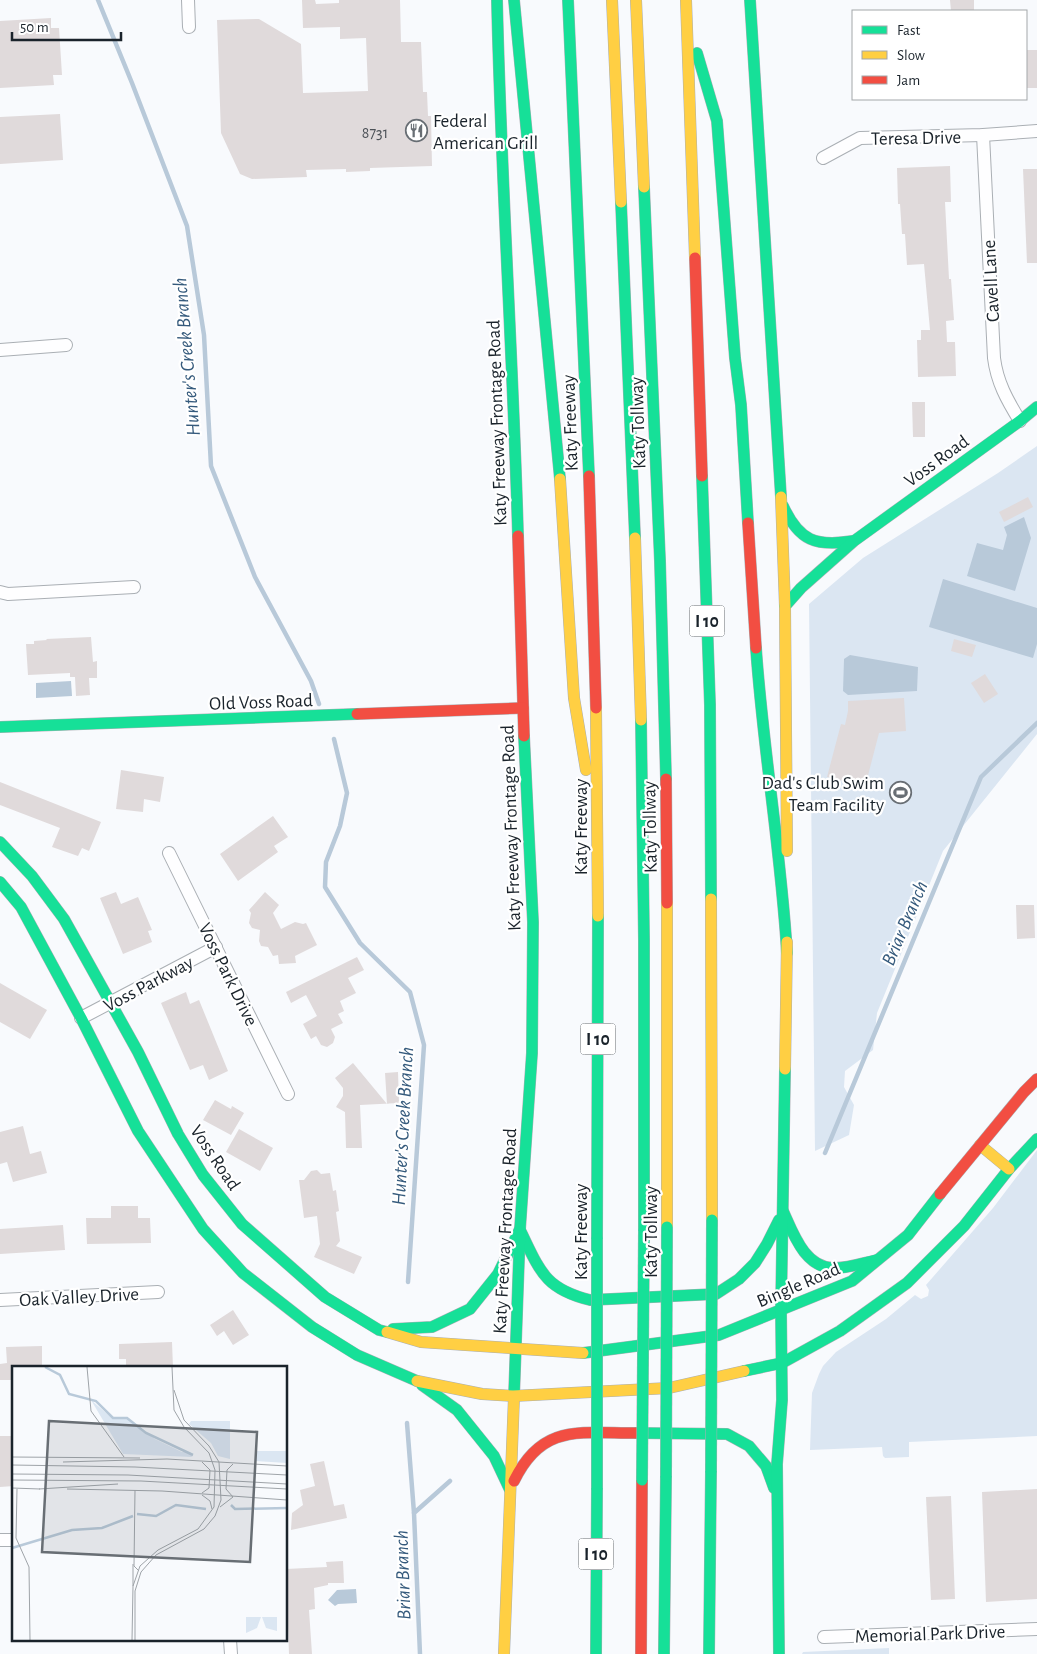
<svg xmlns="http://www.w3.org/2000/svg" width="1037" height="1654" font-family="'Alegreya Sans',sans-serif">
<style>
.green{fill:#dbe6f2}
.water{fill:#b8c9d9}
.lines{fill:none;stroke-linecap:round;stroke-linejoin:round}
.stream{stroke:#b8c9d9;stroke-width:4.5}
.building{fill:#e0dadb}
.street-casing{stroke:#aaafb4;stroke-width:14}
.fast-casing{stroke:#aaafb4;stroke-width:12}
.slow-casing{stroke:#aaafb4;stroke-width:12}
.jam-casing{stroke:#aaafb4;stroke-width:12}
.street{stroke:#fefeff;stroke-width:12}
.fast{stroke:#16e098;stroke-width:11}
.slow{stroke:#ffcf43;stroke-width:11}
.jam{stroke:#f24e42;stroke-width:11}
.fast-bridge-casing{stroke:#aaafb4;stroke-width:12;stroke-linecap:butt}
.fast-bridge{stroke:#16e098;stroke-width:11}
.labels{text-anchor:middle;stroke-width:4.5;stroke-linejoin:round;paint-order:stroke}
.number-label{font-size:16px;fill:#4c5157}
.shield{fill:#fff;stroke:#5f656b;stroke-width:1}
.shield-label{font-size:18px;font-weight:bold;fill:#1a232b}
.poi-label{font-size:19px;fill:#1a232b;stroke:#fff;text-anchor:start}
.street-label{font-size:19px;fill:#1a232b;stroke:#fff}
.water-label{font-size:20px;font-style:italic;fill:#355a7c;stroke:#fff}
.inset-river{fill:none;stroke:#b8c9d9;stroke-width:2.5}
.inset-road{fill:none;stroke:#9fa4a9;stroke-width:1}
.view{fill:#686e74;fill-opacity:0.15;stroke:#686e74;stroke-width:2.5}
.inset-edge{fill:none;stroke:#1a232b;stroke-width:2.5}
</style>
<rect width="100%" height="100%" fill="#f8fafd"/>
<g class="green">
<polygon points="1037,446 1037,734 943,851 877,1013 873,1050 845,1071 844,1087 854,1105 849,1135 815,1151 809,604 863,558 998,473"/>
<polygon points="1037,1150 1037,1436 909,1442 909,1457 885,1458 883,1456 882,1447 810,1450 812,1393 819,1374 823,1366 836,1352 886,1319 915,1295 921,1299 928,1296 929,1290 926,1285 993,1208"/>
<polygon points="889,1648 889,1654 802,1654 803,1652"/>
</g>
<g class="water">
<polygon points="1024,517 1031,538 1015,591 967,576 977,543 1003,550 1007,535 1004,527"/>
<polygon points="943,579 1037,608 1037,644 1033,658 929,627"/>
<polygon points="850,655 918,667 917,691 848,695 843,691 844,659"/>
<polygon points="71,681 72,696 36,698 36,683"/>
<polygon points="356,1589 357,1603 338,1604 335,1606 328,1600 337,1590"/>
</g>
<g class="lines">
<g class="stream">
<polyline points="98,0 132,83 187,226 204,335 211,466 255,577 311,681 319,704"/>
<polyline points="334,739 347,793 340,826 326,862 325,887 360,943 410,992 424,1045 408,1282"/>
<polyline points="825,1153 981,777 1037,723"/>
<polyline points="407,1423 414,1513"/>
<polyline points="420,1654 414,1513 450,1481"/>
</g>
</g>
<g class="building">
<polygon points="302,0 315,0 316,4 339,3 339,0 400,0 401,42 421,42 423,92 427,92 428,116 431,116 432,166 370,168 370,171 346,172 346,169 306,170 307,177 252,179 240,174 221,133 217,20 259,19 301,44 303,93 368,91 366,38 340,39 340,27 303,28"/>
<polygon points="950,0 974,0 974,11 951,11"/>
<polygon points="51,18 51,28 59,28 62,75 53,75 54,85 0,88 0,21"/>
<rect x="1026" y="50" width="11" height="38"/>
<polygon points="60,114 63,160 0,164 0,117"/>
<polygon points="950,166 951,202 945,202 949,279 951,279 954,320 946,321 947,342 955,342 956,376 918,377 917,340 921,340 921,330 930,330 924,264 907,265 905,234 902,234 900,204 898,204 897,168"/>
<polygon points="1023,169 1037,169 1037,263 1027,263"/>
<polygon points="912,402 925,402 925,437 913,437"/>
<polygon points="1028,497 1033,507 1004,522 999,512"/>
<polygon points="91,637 93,662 97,661 97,678 89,678 90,695 76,696 75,677 70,677 70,673 28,675 26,644 34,644 34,641 47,640 46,639"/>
<polygon points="954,639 976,645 972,657 951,651"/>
<polygon points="985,674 998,694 984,703 971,683"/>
<polygon points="904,698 906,731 879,733 865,787 827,777 841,724 845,725 848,711 848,701"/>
<polygon points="121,770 164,777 160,802 144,799 143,812 116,809"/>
<polygon points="0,782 101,822 89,851 82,848 78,856 52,847 60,828 0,805"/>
<polygon points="273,816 288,837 274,846 278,852 238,881 220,854"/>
<polygon points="116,892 121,904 138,897 152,930 148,931 152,942 123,954 100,898"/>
<polygon points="265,892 279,905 273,913 281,929 295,922 303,924 306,923 317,945 295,956 296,963 279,964 278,955 273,956 268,947 261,946 259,941 260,930 252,928 249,923 251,913 249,910"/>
<polygon points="1016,905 1034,905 1035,938 1017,939"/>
<polygon points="357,957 364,970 348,978 356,993 340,1001 344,1011 338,1014 343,1023 331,1029 335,1037 333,1043 327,1047 321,1045 316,1036 311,1039 303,1024 317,1016 306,995 291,1003 286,992"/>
<polygon points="0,983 47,1010 30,1039 0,1022"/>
<polygon points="186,992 190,1004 199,1000 228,1071 209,1080 203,1065 190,1070 161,1003"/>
<polygon points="353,1063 387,1104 385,1073 398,1072 399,1103 360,1105 362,1148 346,1148 345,1112 336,1107 343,1096 343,1088 335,1078"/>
<polygon points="215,1100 231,1109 232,1106 244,1113 231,1135 203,1120"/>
<polygon points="23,1126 30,1154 41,1151 47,1173 13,1182 7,1162 0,1164 0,1132"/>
<polygon points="239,1129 273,1148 260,1171 226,1152"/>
<polygon points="317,1170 321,1174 330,1173 333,1191 336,1190 339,1211 336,1212 340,1241 336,1246 362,1257 354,1274 314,1257 320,1244 317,1216 304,1218 299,1180 304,1180 311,1171"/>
<polygon points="111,1206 138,1206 138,1218 150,1218 151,1243 87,1244 86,1218 111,1218"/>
<polygon points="63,1225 65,1250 0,1254 0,1229"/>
<polygon points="233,1310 249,1335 233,1345 224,1331 217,1336 210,1325"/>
<polygon points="172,1342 173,1368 126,1368 126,1359 119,1359 119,1344"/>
<polygon points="42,1346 42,1368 14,1368 14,1380 0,1380 0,1364 7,1363 6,1347"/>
<polygon points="0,1436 12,1436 14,1486 0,1487"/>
<polygon points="324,1461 334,1506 344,1504 347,1518 291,1530 292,1513 303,1505 300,1490 315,1486 310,1464"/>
<polygon points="1037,1489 1037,1599 986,1602 982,1492"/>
<polygon points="951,1496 955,1599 931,1600 926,1497"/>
<polygon points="343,1561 344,1583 328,1583 328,1585 314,1588 315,1609 309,1610 312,1654 289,1654 286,1569 327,1567 326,1562"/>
</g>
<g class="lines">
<defs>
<g id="street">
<polyline points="188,0 189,27"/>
<path d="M983,135L994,358C997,382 1007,400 1020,421"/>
<polyline points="823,158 860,138 983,135 1037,131"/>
<polyline points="0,350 66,345"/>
<polyline points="0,592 8,594 134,587"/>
<polyline points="169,853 288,1094"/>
<polyline points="81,1018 216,947"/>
<polyline points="0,1300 158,1292"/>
<polyline points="0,1540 14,1540"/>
<polyline points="824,1637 1037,1629"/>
<polyline points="230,1640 231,1654"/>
</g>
<g id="fast">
<path d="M497,0C501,179 513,357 518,536"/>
<polyline points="514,0 560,479"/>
<polyline points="568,0 589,476"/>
<polyline points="750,0 781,497"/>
<polyline points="697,53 717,121 735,358 741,405 748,523"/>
<polyline points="644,187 660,561 666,779"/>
<polyline points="621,202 635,538"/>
<polyline points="702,476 710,705 711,899"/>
<path d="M783,506C799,541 816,547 853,541"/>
<polyline points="785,606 801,588 854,541 1020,421 1037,407"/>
<path d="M756,648C763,750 781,851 787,953"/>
<polyline points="641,720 644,940 644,1231"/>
<polyline points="0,727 357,714"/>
<polyline points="0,842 32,876 64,919 138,1052 178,1134 203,1175 242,1224 325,1297 379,1330 387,1332"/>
<polyline points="0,882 21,907 81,1018 138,1131 203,1229 243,1273 312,1327 357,1355 417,1381"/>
<path d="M783,1211C793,1233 805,1269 835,1268C849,1268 863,1263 877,1260"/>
<path d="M521,1232C540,1271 545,1289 590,1300L716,1294L739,1279L755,1263L767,1244L779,1220"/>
<polyline points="597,1239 598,916"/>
<polyline points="393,1329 432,1327 470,1309 498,1274 520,1229"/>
<polyline points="583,1353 719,1335 852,1281 908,1235 940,1194"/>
<polyline points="744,1371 782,1363 840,1331 907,1283 964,1226 1009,1169 1037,1139"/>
<polyline points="422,1385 457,1410 494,1456 510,1490"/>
<polyline points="514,1397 520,1229 532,1053 533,922 524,736"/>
<polyline points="636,1433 727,1434 749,1446 766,1466 774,1488"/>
<polyline points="596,1654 597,1488"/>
<polyline points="664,1654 666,1476"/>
<polyline points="709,1654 711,1471"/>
<polyline points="779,1654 777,1464 782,1400 781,1311 785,1069"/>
</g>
<g id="slow">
<polyline points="612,0 621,202"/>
<polyline points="636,0 644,187"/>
<polyline points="686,0 695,258"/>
<polyline points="560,479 574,698 586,770"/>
<polyline points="781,497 785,606 787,851"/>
<polyline points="635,538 641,720"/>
<polyline points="596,708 598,916"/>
<polyline points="711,899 712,1220"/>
<polyline points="785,1069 787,942"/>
<polyline points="980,1145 1009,1169"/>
<polyline points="667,1227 667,903"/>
<polyline points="387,1332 421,1342 583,1353"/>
<polyline points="417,1381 482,1394 513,1396 669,1388 744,1371"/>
<polyline points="504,1654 514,1397"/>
</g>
<g id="jam">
<polyline points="695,258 702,476"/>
<polyline points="589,476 596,708"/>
<polyline points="748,523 756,648"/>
<polyline points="518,536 524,736"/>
<polyline points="357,714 523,708"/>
<polyline points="666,779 667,903"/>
<polyline points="940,1194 1024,1092 1037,1079"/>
<path d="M514,1481C542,1423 580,1433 636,1433"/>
<polyline points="641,1654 642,1480"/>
</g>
</defs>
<use href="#street" class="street-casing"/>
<use href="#fast" class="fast-casing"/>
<use href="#slow" class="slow-casing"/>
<use href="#jam" class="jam-casing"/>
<use href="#street" class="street"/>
<use href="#fast" class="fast"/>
<use href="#slow" class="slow"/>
<use href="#jam" class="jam"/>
<defs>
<g id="fast-bridge">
<polyline points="597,1239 597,1488"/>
<polyline points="711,1471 712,1220"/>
<polyline points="666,1476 667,1227"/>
<polyline points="642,1480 644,1231"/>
</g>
</defs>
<use href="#fast-bridge" class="fast-bridge-casing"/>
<use href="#fast-bridge" class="fast-bridge"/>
</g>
<defs>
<symbol id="restaurant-ring" viewBox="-11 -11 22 22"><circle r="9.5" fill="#fff" stroke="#686e74" stroke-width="1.5"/><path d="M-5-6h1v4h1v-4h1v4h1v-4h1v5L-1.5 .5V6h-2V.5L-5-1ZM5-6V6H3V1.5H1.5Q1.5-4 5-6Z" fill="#686e74"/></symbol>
<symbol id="stadium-ring" viewBox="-11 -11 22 22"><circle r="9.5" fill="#fff" stroke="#686e74" stroke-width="1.5"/><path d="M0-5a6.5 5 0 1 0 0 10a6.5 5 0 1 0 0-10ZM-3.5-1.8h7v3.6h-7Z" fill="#686e74"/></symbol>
</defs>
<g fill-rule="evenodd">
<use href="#restaurant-ring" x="404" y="118" width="25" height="25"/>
<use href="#stadium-ring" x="888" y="780" width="25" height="25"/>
</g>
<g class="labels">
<g class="number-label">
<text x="375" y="138">8731</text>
</g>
<g class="shield">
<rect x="689.5" y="605.5" width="35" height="31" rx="4"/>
<rect x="580.5" y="1023.5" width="35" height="31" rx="4"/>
<rect x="578.5" y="1538.5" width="35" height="31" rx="4"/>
</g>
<g class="shield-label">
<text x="707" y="627">I 10</text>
<text x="598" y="1045">I 10</text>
<text x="596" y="1560">I 10</text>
</g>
<g class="poi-label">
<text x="433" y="127">Federal<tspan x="433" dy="22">American Grill</tspan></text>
<text x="884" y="789" text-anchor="end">Dad's Club Swim<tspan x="884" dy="22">Team Facility</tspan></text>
</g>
<g class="street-label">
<text transform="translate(916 137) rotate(-1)" y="7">Teresa Drive</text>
<text transform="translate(990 281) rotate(-93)" y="7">Cavell Lane</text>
<text transform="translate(496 423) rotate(-92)" y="7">Katy Freeway Frontage Road</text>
<text transform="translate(569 423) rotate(-92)" y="7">Katy Freeway</text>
<text transform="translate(637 423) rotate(-92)" y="7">Katy Tollway</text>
<text transform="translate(936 460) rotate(-36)" y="7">Voss Road</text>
<text transform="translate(261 701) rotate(-2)" y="7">Old Voss Road</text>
<text transform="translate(580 827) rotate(-90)" y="7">Katy Freeway</text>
<text transform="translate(649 827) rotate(-91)" y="7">Katy Tollway</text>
<text transform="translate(510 828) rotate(-92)" y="7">Katy Freeway Frontage Road</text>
<text transform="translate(229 974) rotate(64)" y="7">Voss Park Drive</text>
<text transform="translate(148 983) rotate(-28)" y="7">Voss Parkway</text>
<text transform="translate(216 1157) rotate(56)" y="7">Voss Road</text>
<text transform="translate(504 1231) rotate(-87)" y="7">Katy Freeway Frontage Road</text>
<text transform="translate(580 1232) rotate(-90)" y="7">Katy Freeway</text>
<text transform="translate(650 1232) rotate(-90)" y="7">Katy Tollway</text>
<text transform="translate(798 1284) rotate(-23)" y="7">Bingle Road</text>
<text transform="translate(79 1296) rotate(-3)" y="7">Oak Valley Drive</text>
<text transform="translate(930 1633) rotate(-2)" y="7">Memorial Park Drive</text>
</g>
<g class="water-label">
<text transform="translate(186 357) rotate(-95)" y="7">Hunter's Creek Branch</text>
<text transform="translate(904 923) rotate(-67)" y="7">Briar Branch</text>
<text transform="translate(402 1126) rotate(-87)" y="7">Hunter's Creek Branch</text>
<text transform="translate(402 1575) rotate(-92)" y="7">Briar Branch</text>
</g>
</g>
<g transform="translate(12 1366)">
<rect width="275" height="275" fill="#f8fafd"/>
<path d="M79,34L100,52L116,53L143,73L170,86H178L180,91L111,88ZM179,55H218V93L206,90L199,77L177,58ZM243,85H275V97L243,95ZM249,251L245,262L234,267V251ZM250,251H265V265L254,262Z" fill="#dbe6f2"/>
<path class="inset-river" d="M33,1L48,9L57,28L84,35L101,52H115L134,67L181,89M219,139L223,143L275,142M125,148L144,150L164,139L194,143M0,182L60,164L90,162L121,150"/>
<path class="inset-road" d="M75,1L79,45L112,91M0,91L128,92M155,93L275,100M51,96L155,93M190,96L198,104L197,122L190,127M0,99L123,101L275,109M0,108L116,109L275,118M0,114L129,115L275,123M0,122L28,123M5,123L4,172L17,201L18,274M27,123L106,118M55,123L150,125L275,134M123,124L122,200L127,205M190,129L198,135L200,143M208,141L221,131L214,123L215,104L221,98M121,220V198M120,274L121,220L128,200L146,184L186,163L202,141L203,104L197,87L172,61L162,44L160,1M123,274V225L129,206L144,189L192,163L203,150L209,134L207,96L197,80L172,54L162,24"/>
<path class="view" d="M37,55L245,66L238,196L30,186Z"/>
<rect width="275" height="275" class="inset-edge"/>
</g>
<rect x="852" y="10" width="175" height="90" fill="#ffffff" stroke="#a3a7aa"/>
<rect x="862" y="26" width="25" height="8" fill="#16e098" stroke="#a3a7aa"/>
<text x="897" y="35" font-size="15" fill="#1a232b">Fast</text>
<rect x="862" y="51" width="25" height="8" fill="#ffcf43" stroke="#a3a7aa"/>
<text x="897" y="60" font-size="15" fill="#1a232b">Slow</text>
<rect x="862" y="76" width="25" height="8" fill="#f24e42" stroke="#a3a7aa"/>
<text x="897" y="85" font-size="15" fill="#1a232b">Jam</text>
<path d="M12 32v8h109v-8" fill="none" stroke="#1a232b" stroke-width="2.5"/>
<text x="20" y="32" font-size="15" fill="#1a232b" stroke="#ffffff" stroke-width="4" paint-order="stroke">50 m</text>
</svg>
